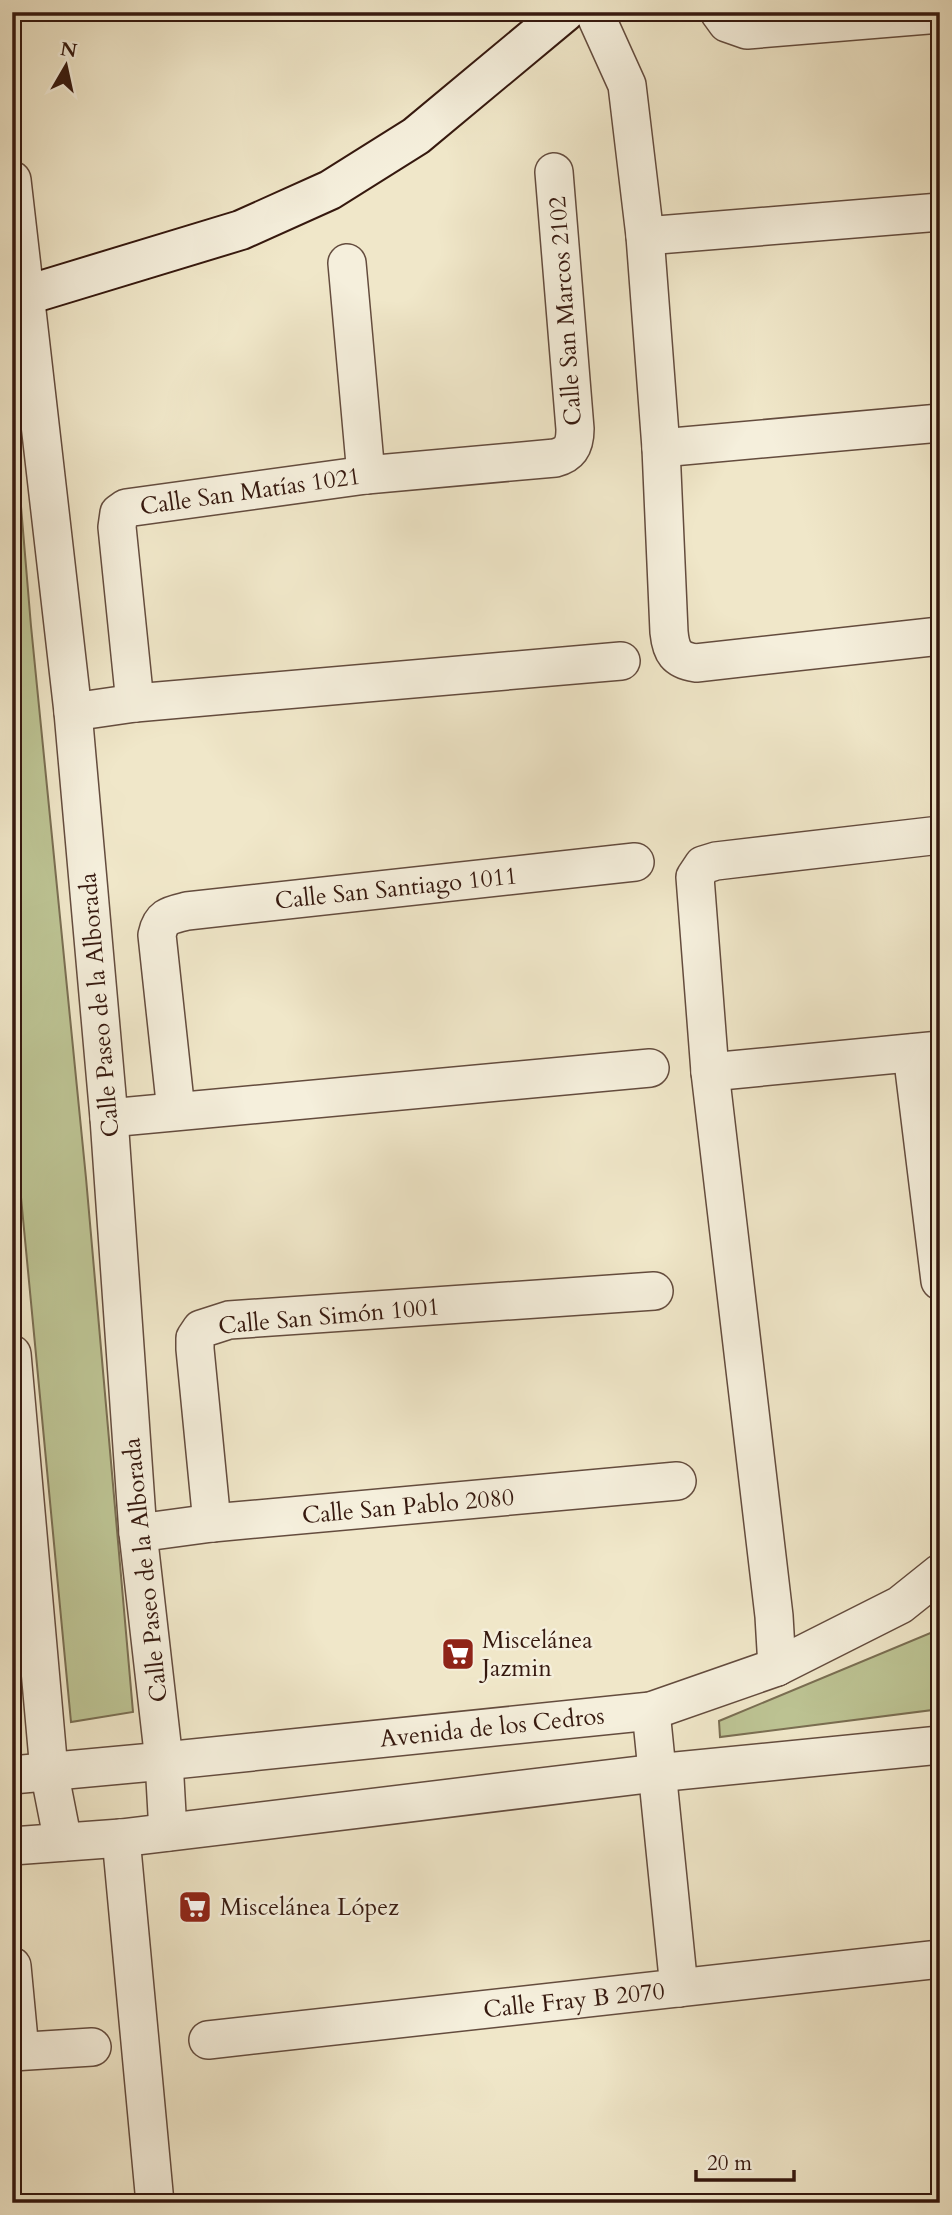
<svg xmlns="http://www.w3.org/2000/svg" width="952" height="2215" font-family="Cardo,serif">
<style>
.green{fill:#bdc494;stroke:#7a6e52;stroke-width:2}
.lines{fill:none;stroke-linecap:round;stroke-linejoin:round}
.minor-casing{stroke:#644c3e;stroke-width:40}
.secondary-casing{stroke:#36190f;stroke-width:42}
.minor{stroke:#f5efdc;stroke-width:37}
.secondary{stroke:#f5efdc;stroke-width:38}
.labels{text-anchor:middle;stroke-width:5;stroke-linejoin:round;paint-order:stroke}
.street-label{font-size:24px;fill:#36190f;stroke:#f5efdc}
.poi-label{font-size:24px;fill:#36190f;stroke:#f5efdc;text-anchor:start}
</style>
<rect width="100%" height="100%" fill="#f0e7c9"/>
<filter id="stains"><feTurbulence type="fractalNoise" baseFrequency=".00286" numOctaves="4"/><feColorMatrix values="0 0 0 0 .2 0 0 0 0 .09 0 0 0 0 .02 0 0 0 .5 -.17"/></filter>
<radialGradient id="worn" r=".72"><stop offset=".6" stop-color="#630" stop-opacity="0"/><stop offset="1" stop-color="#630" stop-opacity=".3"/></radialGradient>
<g class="green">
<polygon points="12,399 31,626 86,1178 133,1712 71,1722 12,1103"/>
<polygon points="940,1629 940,1709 720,1737 719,1721"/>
</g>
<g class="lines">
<defs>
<g id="minor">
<path d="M594,12L627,85L645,236L661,448L669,632C671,652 676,660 696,663L940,636"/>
<polyline points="719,12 727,23 747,30 940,14"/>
<polyline points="12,180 73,712 109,1118 138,1533 164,1761 168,1832"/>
<polyline points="645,236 940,212"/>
<polyline points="347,263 366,475"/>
<polyline points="661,448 940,423"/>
<path d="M135,703L117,527L119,513L126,508L366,475L555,458C571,454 575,445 575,429L554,172"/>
<polyline points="73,712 135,703 621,661"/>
<polyline points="912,1053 940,1281"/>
<polyline points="710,1072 940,1050"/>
<path d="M176,1111L157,935C161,916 170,915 187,911L635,862"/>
<polyline points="109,1118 650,1068"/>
<polyline points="12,1354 49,1771 63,1842"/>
<polyline points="212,1523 195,1349 195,1338 201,1329 229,1320 654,1291"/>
<polyline points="138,1533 212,1523 677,1481"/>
<polyline points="777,1667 774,1616 710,1072 695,877 703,865 716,861 940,835"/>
<polyline points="651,1711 679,1988"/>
<polyline points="12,1775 164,1761 651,1711 777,1667 900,1605 940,1573"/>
<polyline points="121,1838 155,2203"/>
<polyline points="12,1846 121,1838 656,1773 940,1745"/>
<polyline points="12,1966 20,2051"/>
<polyline points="208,2040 940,1959"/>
<polyline points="12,2052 92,2047"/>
</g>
<polyline id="secondary" points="12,297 27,295 241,230 330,190 416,136 565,12"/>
</defs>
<use href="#minor" class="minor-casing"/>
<use href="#secondary" class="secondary-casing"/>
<use href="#minor" class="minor"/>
<use href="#secondary" class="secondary"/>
</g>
<defs>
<symbol id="supermarket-square" viewBox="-11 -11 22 22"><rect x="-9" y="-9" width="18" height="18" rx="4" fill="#8f2418" stroke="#f5efdc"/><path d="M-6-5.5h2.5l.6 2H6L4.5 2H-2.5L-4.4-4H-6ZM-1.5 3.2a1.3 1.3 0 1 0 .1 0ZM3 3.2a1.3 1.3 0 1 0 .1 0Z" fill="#fff"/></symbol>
</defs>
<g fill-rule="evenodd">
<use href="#supermarket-square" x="439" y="1635" width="38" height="38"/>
<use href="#supermarket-square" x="176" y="1888" width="38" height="38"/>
</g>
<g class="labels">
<g class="street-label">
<text transform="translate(565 311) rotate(-94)" y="8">Calle San Marcos 2102</text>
<text transform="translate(250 491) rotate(-8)" y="8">Calle San Matías 1021</text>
<text transform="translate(396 888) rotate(-6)" y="8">Calle San Santiago 1011</text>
<text transform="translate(99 1005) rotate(-95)" y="8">Calle Paseo de la Alborada</text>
<text transform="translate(329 1316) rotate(-5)" y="8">Calle San Simón 1001</text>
<text transform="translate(408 1506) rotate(-5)" y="8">Calle San Pablo 2080</text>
<text transform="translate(145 1570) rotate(-96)" y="8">Calle Paseo de la Alborada</text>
<text transform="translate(492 1727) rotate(-6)" y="8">Avenida de los Cedros</text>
<text transform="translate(574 2000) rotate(-6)" y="8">Calle Fray B 2070</text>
</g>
<g class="poi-label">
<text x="482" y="1648">Miscelánea<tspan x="482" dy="28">Jazmin</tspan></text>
<text x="220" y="1915">Miscelánea López</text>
</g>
</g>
<rect width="952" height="2215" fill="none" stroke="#f0e7c9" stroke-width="42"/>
<rect x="14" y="14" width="924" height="2187" fill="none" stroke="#36190f" stroke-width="3.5"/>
<rect x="21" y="21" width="910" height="2173" fill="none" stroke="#36190f" stroke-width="2"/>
<g transform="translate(66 66) rotate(9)" stroke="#f5efdc" stroke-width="5" paint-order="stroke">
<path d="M0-5L12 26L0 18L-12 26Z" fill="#36190f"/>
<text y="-10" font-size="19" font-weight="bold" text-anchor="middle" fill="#36190f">N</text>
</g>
<path d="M696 2170v10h98v-10" fill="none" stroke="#36190f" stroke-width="3.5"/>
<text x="707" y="2170" font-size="21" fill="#36190f" stroke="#f5efdc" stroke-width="5" paint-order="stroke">20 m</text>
<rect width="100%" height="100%" filter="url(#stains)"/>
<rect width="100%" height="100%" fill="url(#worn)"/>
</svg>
